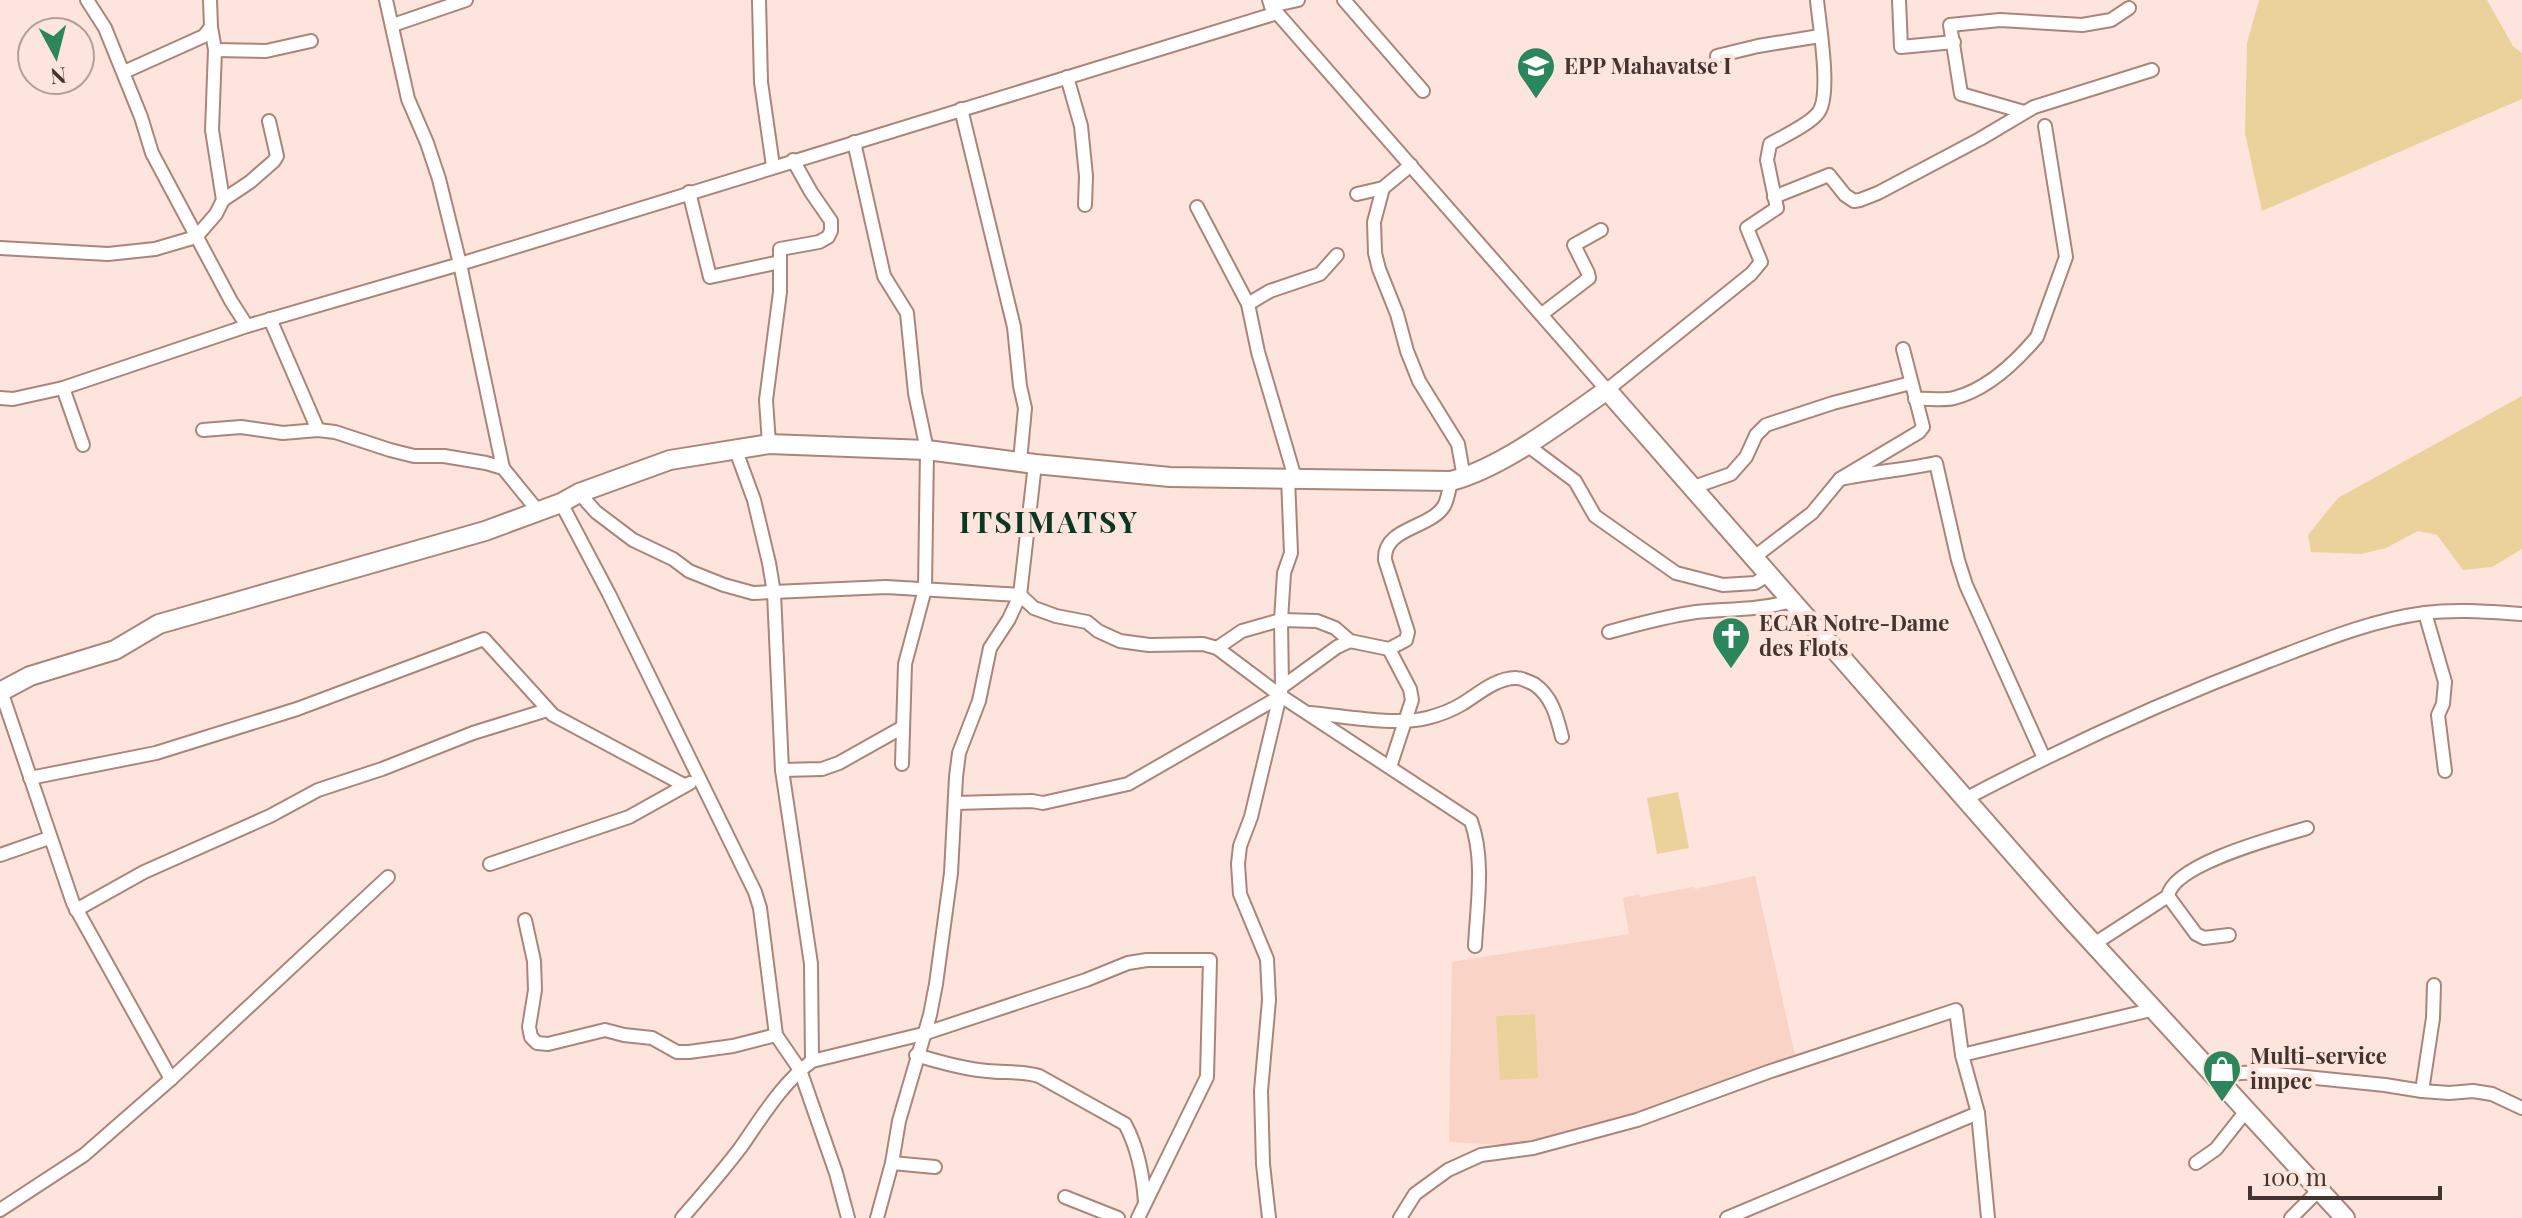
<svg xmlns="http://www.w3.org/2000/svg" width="2522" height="1218" font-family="'Playfair Display',serif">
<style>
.built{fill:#fad3c7}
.green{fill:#ebd29a}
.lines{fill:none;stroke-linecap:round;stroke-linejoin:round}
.street-casing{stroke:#aa8579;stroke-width:16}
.secondary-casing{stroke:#aa8579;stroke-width:22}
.street{stroke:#fff;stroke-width:12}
.secondary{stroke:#fff;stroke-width:18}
.labels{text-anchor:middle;stroke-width:8;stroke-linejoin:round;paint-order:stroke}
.poi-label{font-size:22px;font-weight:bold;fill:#44342f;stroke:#fde4dc;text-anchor:start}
.district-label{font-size:30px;font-weight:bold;letter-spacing:2px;fill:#0b3722;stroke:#fde4dc}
</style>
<rect width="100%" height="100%" fill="#fde4dc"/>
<polygon class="built" points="1755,876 1795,1056 1656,1106 1563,1135 1504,1145 1449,1142 1452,962 1629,934 1623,898 1639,894 1640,897 1694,887 1695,889"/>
<g class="green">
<polygon points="2259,0 2487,0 2513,46 2522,53 2522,99 2262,211 2245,133 2247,43"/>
<polygon points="2522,396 2522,549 2492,567 2463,570 2437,535 2418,531 2386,548 2361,554 2311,552 2308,535 2338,498"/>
<polygon points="1678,792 1689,848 1657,854 1647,798"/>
<polygon points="1535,1014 1538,1078 1500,1080 1496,1016"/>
</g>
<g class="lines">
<defs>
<g id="street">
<polyline points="87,0 105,28 141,117 152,153 231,301 247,326"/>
<polyline points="386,0 408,99 427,143 439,179 460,264 503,468"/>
<polyline points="759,0 761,82 773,166"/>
<path d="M1269,0L1271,6L1607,390L1751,274L1761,262L1747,228L1777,208L1767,160L1770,144C1782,137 1810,124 1818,113C1832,96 1819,23 1817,0"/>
<polyline points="1344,0 1423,91"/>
<polyline points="1899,0 1901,47 1954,42"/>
<polyline points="1271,6 1298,0"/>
<polyline points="393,25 466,0"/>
<polyline points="215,50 266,51 311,41"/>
<polyline points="1717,56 1758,46 1820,36"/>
<polyline points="124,72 204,36 211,27 210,0"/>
<polyline points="1067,77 1081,126 1086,176 1085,205"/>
<polyline points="961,109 1014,327 1020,386 1025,408 1020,461"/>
<polyline points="2024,112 1961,94 1950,25 2000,20 2082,25 2111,20 2129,8"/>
<polyline points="854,142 884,276 907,313 915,393 927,450 925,589 905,664 902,764"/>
<polyline points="1383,188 1374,222 1375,253 1379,269 1397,314 1407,351 1419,381 1458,444 1464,478"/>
<polyline points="689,192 710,277 780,262"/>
<polyline points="1357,194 1383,188 1411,165"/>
<polyline points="1774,197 1829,175 1845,195 1854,201 1860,200 1878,193 1980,139 2034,107 2152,70"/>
<polyline points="223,200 250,182 274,161 277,156 269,121"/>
<polyline points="1197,207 1248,304 1258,352 1295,478"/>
<polyline points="0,248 108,254 155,249 196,237 216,214 223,200 212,130 215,50 211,27"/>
<polyline points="1248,304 1270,291 1320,274 1337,255"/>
<polyline points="1542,314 1589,278 1588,273 1574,245 1601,230"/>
<polyline points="270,319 318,430"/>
<polyline points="63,388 83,445"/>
<polyline points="0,398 13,399 63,388 247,326 460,264 1277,13"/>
<path d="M1915,399C1928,398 1942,401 1954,398C1986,390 2016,362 2037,337L2066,257L2045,126"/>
<polyline points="203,430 241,427 283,433 318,430 335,432 390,450 414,456 444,456 486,463 503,468 538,511"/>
<polyline points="769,444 766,400 780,292 780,249 819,242 828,237 831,231 831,221 811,192 793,160"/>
<polyline points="1527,445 1575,481 1595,516 1676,573 1723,585 1755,583 1768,575"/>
<polyline points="735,448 754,500 769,563 774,593 782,770 811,964 812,1061"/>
<path d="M1840,479C1872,472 1904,470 1936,463L1958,560L1966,585L2044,758"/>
<polyline points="1691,488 1731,474 1746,457 1756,435 1766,425 1833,403 1911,383"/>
<path d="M579,493L596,512L633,540L673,559L689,571L724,585L753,593L886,587L1020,595L1034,608L1056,616L1087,622L1098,631L1120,641L1149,645L1203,644L1217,648L1281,696L1471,821C1485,860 1477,905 1475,946"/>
<polyline points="561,503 609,594 755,892 760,908 776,1035 800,1070 836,1173 848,1218"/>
<polyline points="1753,558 1812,513 1840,479 1919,432 1923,427 1903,349"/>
<polyline points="2425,613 2445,682 2443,704 2438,715 2445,771"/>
<path d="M1609,632C1638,624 1667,616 1696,612C1728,609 1760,610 1791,601"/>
<polyline points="1217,648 1242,631 1281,620 1317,621 1335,628 1350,641"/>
<polyline points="1389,649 1410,689 1412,700 1390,767"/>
<polyline points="1282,687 1281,620 1284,573 1291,553 1288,478"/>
<polyline points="1,691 73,903 171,1079"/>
<path d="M1310,713C1346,716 1392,726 1427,718C1439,715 1452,710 1462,704C1477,695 1497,677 1517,678C1522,678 1529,682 1534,684C1552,696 1557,717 1562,737"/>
<polyline points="782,770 822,769 839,763 903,727"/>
<polyline points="30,778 156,753 297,709 484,639 553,715 684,785"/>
<path d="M1965,799C2064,747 2164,701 2269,661C2319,642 2371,620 2425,613C2457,609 2490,612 2522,614"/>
<polyline points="956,803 1032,801 1043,803 1128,784 1281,696"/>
<polyline points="0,855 49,838"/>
<polyline points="490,864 629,817 690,783"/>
<polyline points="2168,896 2196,934 2204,938 2229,935"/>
<polyline points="76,910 144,872 270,816 318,790 382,769 473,733 547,710"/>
<polyline points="525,920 534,961 535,990 529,1027 531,1037 537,1043 548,1044 605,1030 624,1035 652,1038 677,1052 689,1052 733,1046 776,1035"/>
<path d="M2094,944L2168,896C2173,864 2277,837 2307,828"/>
<path d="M916,1055C939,1062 963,1069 987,1071C1005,1073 1022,1071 1039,1076L1125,1124C1138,1148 1143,1175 1145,1202"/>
<polyline points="1962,1055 2155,1009"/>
<polyline points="2214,1075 2256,1072 2385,1085 2422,1091 2449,1093 2473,1091 2492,1094 2522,1108"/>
<polyline points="2422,1091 2433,1018 2434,985"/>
<polyline points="892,1163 935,1167"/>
<polyline points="2196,1163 2216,1149 2246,1111"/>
<polyline points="1065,1197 1118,1218"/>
<polyline points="0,1210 84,1155 171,1079 388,877"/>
<path d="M682,1218C702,1195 723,1171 741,1147C762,1117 782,1083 812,1061L923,1034L1086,980L1128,963L1147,960H1210L1207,1077L1138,1218"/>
<polyline points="877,1218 892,1163 899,1121 930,1015 936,984 951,873 956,777 959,753 979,701 990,648 1009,619 1020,595 1035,464"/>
<path d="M1269,1218L1263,1164L1261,1091L1269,1000L1267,959L1240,894L1238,864L1240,846L1251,817L1282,687L1337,647L1350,641L1389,649L1406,640L1408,632L1385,560C1383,527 1430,529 1444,506C1448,499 1449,489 1451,481"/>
<polyline points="1400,1218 1415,1194 1448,1170 1481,1155 1533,1148 1637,1120 1768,1072 1956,1010 1962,1055 1978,1113 1988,1218"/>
<polyline points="1727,1218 1978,1113"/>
<polyline points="2291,1218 2320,1189"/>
</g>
<path id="secondary" d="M0,692L30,676L115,650L159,624L485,531L561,503L579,493L670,460L769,444L927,450L1035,464L1170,477L1451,481C1502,468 1564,420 1607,390L2067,915L2345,1218"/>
</defs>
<use href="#street" class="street-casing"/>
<use href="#secondary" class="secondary-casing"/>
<use href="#street" class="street"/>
<use href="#secondary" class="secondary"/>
</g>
<defs>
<symbol id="school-pin" viewBox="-11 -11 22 30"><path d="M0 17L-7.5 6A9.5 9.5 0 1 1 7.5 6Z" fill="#2c865b" stroke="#fde4dc"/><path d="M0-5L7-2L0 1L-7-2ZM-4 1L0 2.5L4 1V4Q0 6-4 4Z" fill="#fff"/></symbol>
<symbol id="church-pin" viewBox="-11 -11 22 30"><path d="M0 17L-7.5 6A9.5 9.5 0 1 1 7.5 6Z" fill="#2c865b" stroke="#fde4dc"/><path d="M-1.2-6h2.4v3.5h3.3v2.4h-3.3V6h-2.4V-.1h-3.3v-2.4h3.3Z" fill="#fff"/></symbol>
<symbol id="shop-pin" viewBox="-11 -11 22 30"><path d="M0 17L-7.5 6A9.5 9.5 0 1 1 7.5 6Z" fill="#2c865b" stroke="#fde4dc"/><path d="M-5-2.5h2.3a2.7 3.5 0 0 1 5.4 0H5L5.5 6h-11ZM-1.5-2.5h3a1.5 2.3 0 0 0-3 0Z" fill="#fff"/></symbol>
</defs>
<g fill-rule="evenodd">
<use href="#school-pin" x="1514" y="44" width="44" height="60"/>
<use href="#church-pin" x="1709" y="614" width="44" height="60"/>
<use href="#shop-pin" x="2200" y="1047" width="44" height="60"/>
</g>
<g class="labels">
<g class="poi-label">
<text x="1564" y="74">EPP Mahavatse I</text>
<text x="1759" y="631">ECAR Notre-Dame<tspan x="1759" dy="25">des Flots</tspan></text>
<text x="2250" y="1064">Multi-service<tspan x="2250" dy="25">impec</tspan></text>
</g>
<g class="district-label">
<text x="1049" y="533">ITSIMATSY</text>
</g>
</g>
<g transform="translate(56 56) rotate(173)"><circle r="38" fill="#fde4dc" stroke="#b39e97" stroke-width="2"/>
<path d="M0-6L14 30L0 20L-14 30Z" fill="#2c865b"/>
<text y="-12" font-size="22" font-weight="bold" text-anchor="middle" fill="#44342f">N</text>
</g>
<path d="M2250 1186v12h190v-12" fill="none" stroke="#44342f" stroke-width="4"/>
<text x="2262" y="1186" font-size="24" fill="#44342f" stroke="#fde4dc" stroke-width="6" paint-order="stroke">100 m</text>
</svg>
